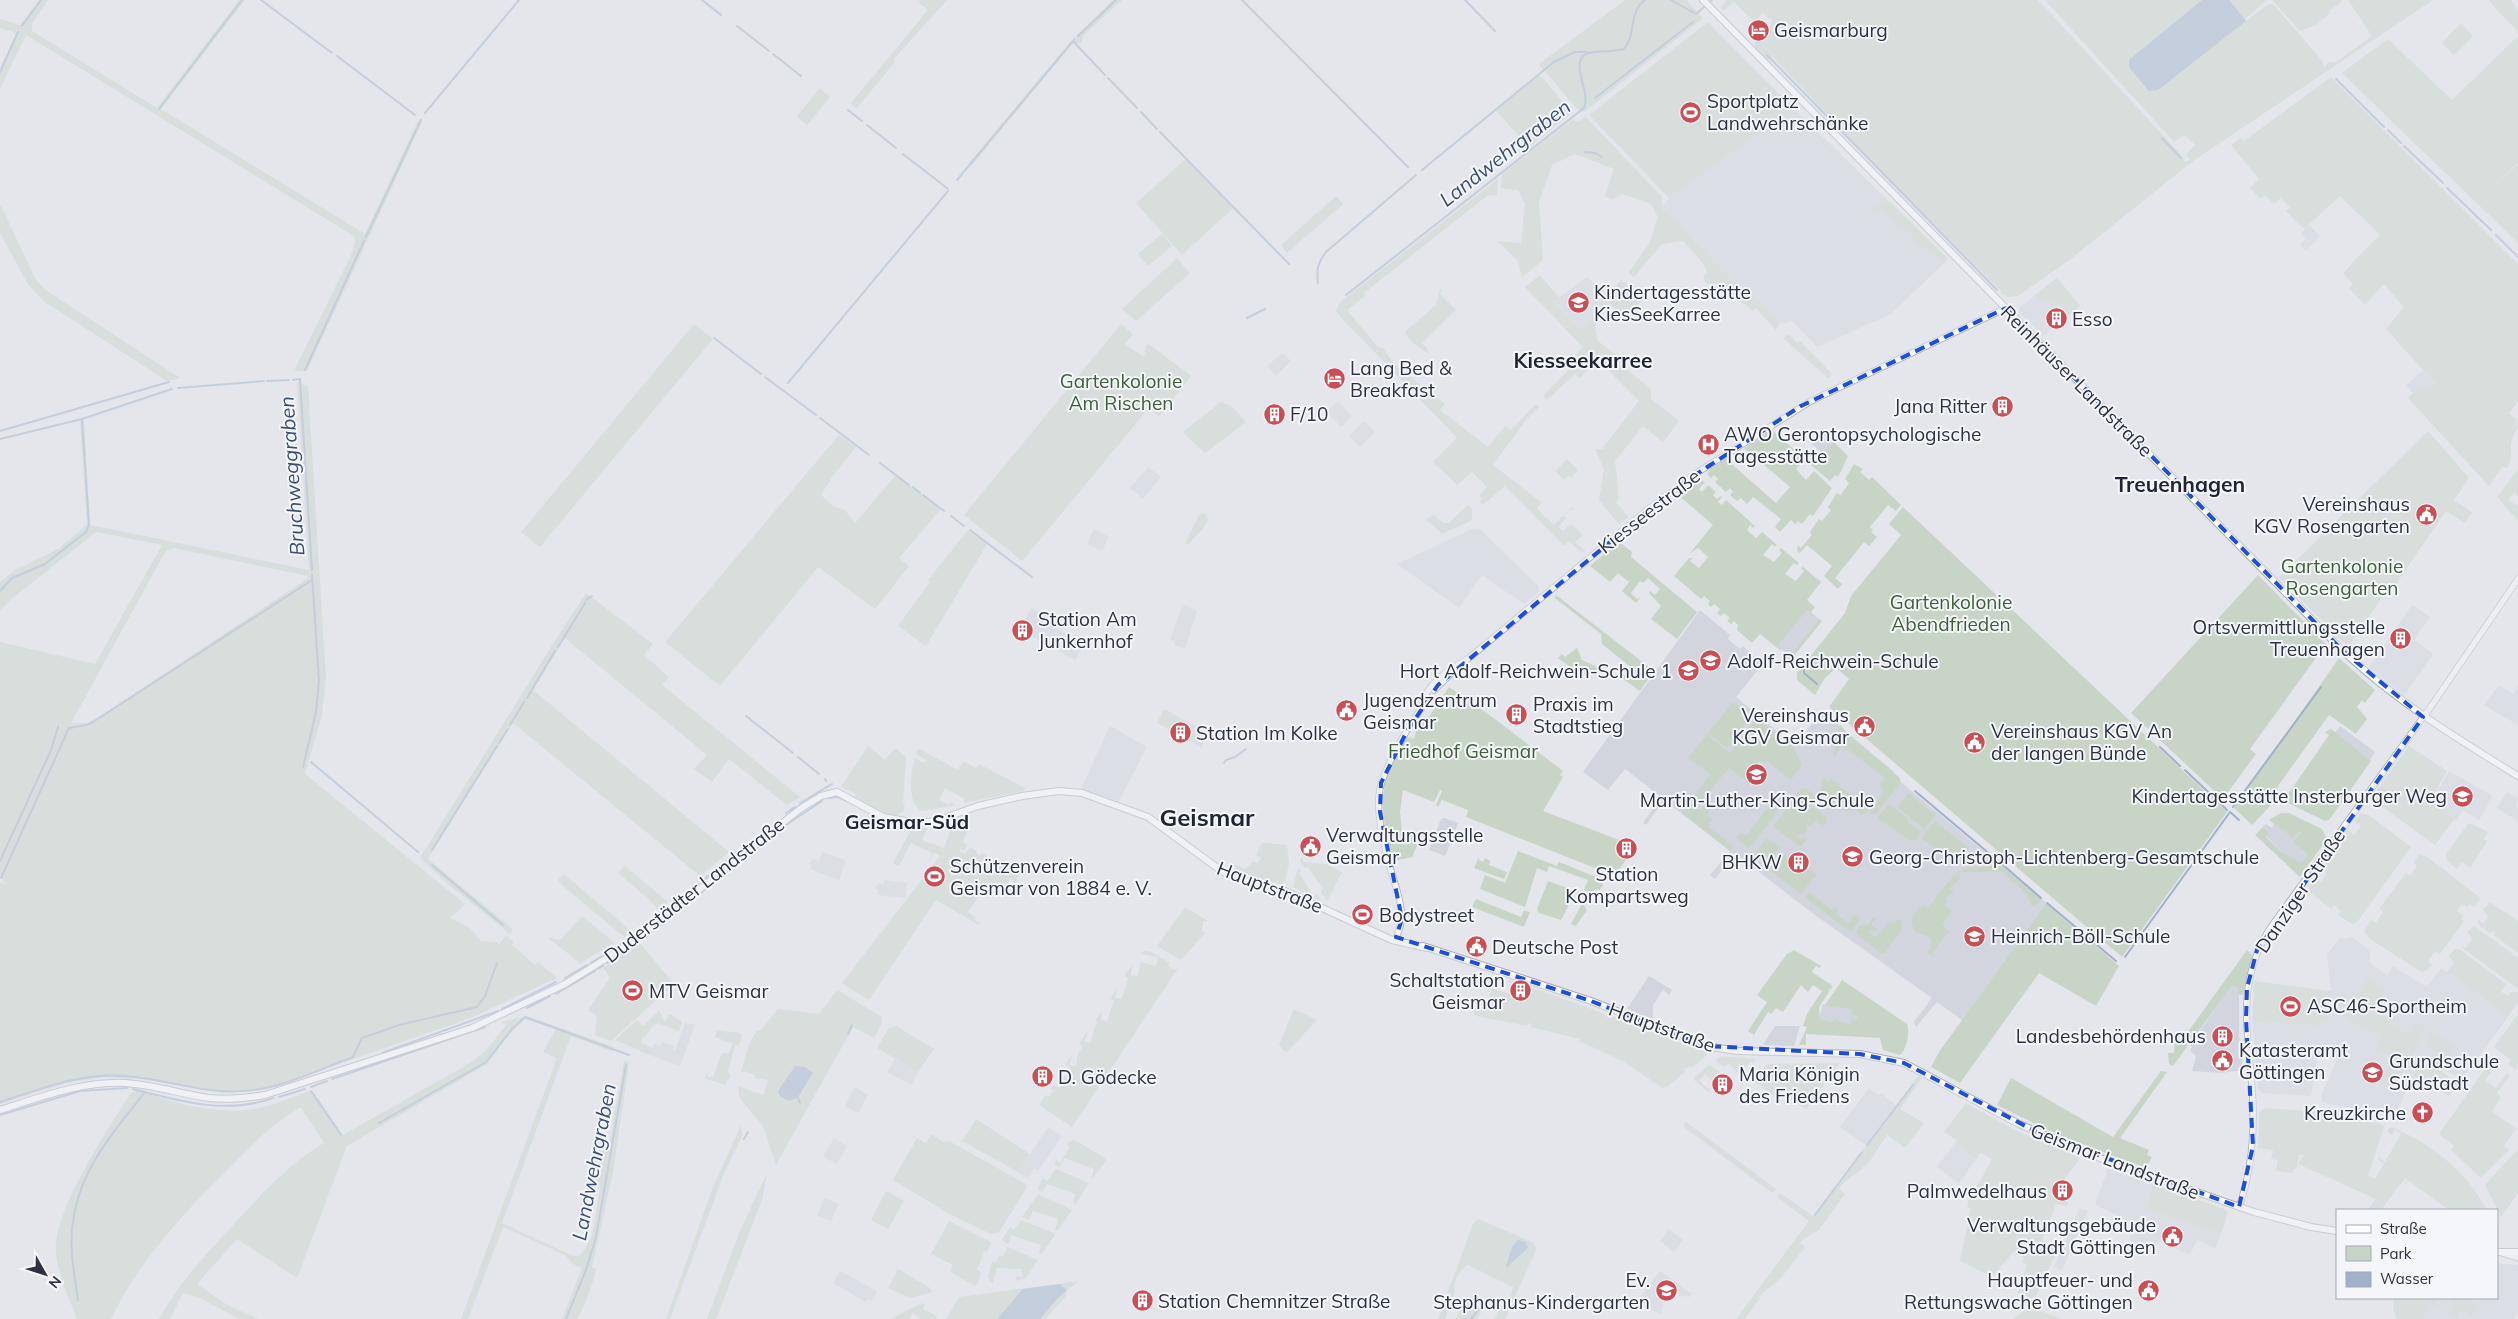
<svg xmlns="http://www.w3.org/2000/svg" width="2518" height="1319" font-family="Mulish,sans-serif">
<style>
.built{fill:#d2d5de}
.green{fill:#c8d5c6;fill-rule:evenodd}
.water{fill:#a1b1ca}
.lines{fill:none;stroke-linecap:round;stroke-linejoin:round}
.stream{stroke:#a1b1ca;stroke-width:2}
.tertiary-casing{stroke:#a9acb6;stroke-width:7}
.secondary-casing{stroke:#a9acb6;stroke-width:8}
.tertiary{stroke:#f7f8fa;stroke-width:5.5}
.secondary{stroke:#fff;stroke-width:6}
.marked{fill:none;stroke:#1d4ed8;stroke-width:4;stroke-dasharray:10 6;stroke-linejoin:round}
.labels{text-anchor:middle;stroke-width:4;stroke-linejoin:round;paint-order:stroke}
.poi-label{font-size:19px;fill:#2c3244;stroke:#f4f6f9;text-anchor:start}
.park-label{font-size:19px;fill:#3d6039;stroke:#f4f6f9}
.street-label{font-size:19px;fill:#2c3244;stroke:#f4f6f9}
.water-label{font-size:20px;font-style:italic;fill:#364d78;stroke:#f4f6f9}
.neighbourhood-label{font-size:20px;font-weight:bold;fill:#1e2435;stroke:#f4f6f9}
.quarter-label{font-size:21px;font-weight:bold;fill:#1e2435;stroke:#f4f6f9}
.district-label{font-size:24px;font-weight:bold;fill:#1e2435;stroke:#f4f6f9}
</style>
<rect width="100%" height="100%" fill="#e4e6ec"/>
<g class="built">
<polygon points="1794,109 1948,259 1891,314 1817,347 1792,321 1782,324 1748,289 1739,287 1662,207 1669,198"/>
<polygon points="2309,225 2320,236 2306,251 2300,245 2306,239 2301,233"/>
<polygon points="1587,277 1608,296 1581,330 1553,302"/>
<polygon points="2057,278 2080,306 2043,336 2019,312 2020,307"/>
<polygon points="1283,353 1291,361 1276,376 1267,366"/>
<polygon points="2423,370 2436,384 2428,391 2421,386 2413,393 2406,385"/>
<polygon points="1338,401 1352,416 1341,427 1327,412"/>
<polygon points="1364,421 1375,432 1360,447 1349,436"/>
<polygon points="1823,431 1834,442 1823,454 1812,444"/>
<polygon points="1148,467 1161,477 1143,499 1130,488"/>
<polygon points="1094,529 1109,537 1102,551 1087,544"/>
<polygon points="1480,529 1539,587 1539,592 1524,604 1482,575 1459,608 1397,564 1470,530"/>
<polygon points="1183,604 1197,611 1185,649 1174,645 1175,641 1170,640"/>
<polygon points="2412,605 2430,617 2414,640 2433,654 2404,695 2369,667"/>
<polygon points="1031,608 1059,623 1056,628 1084,643 1075,660 1019,630"/>
<polygon points="1807,609 1819,619 1790,656 1778,647"/>
<polygon points="1700,610 1730,635 1728,639 1740,649 1743,646 1763,664 1736,697 1795,746 1822,711 1892,770 1901,782 2046,903 1962,1020 1937,1002 1916,1027 1914,1022 1932,998 1808,910 1735,853 1715,879 1710,875 1730,851 1664,800 1646,825 1643,823 1661,797 1625,769 1608,790 1583,772"/>
<polygon points="2499,685 2513,694 2518,686 2518,725 2484,705"/>
<polygon points="1186,721 1206,732 1202,748 1178,734"/>
<polygon points="1110,726 1147,747 1119,801 1081,789"/>
<polygon points="2340,726 2375,752 2370,760 2334,734"/>
<polygon points="2449,771 2493,796 2479,820 2463,810 2456,821 2434,805 2435,795"/>
<polygon points="2507,792 2518,798 2516,807 2518,808 2518,821 2497,808"/>
<polygon points="1445,818 1458,823 1445,856 1429,850 1441,819"/>
<polygon points="2266,824 2272,828 2274,824 2292,837 2298,830 2301,833 2308,854 2301,864 2282,852 2266,836 2268,833 2262,828"/>
<polygon points="822,852 846,860 839,880 810,869 812,865 808,864 813,859 819,861"/>
<polygon points="884,880 907,883 906,898 878,895 878,890 875,888 879,883 883,885"/>
<polygon points="2352,937 2370,950 2369,962 2387,975 2393,966 2427,987 2441,968 2508,1017 2462,1079 2412,1053 2423,1062 2417,1067 2394,1118 2322,1102 2321,1096 2337,1060 2317,1056 2311,1096 2262,1093 2258,1088 2252,1022 2321,1026 2330,1012 2331,991 2327,955 2339,939"/>
<polygon points="1649,976 1672,990 1669,995 1663,990 1653,1005 1653,1019 1627,1009"/>
<polygon points="2232,984 2239,989 2239,1035 2243,1070 2221,1073 2192,1071 2196,1056 2190,1051 2192,1047 2190,1045"/>
<polygon points="1823,1004 1852,1010 1858,1016 1857,1020 1851,1024 1836,1020 1836,1017 1832,1022 1819,1019"/>
<polygon points="685,1023 695,1025 680,1066 650,1055 654,1043 660,1046 662,1042 674,1046 673,1050 675,1051"/>
<polygon points="1775,1026 1800,1026 1794,1046 1763,1045"/>
<polygon points="895,1059 918,1072 911,1085 887,1072"/>
<polygon points="855,1087 868,1095 858,1113 845,1106"/>
<polygon points="1869,1088 1879,1095 1881,1093 1896,1105 1866,1145 1840,1127"/>
<polygon points="1048,1127 1062,1136 1038,1171 1034,1168 1028,1178 1018,1172"/>
<polygon points="834,1138 847,1146 837,1164 823,1157"/>
<polygon points="1955,1143 1976,1159 1959,1183 1937,1167"/>
<polygon points="2108,1169 2154,1184 2145,1209 2221,1234 2215,1248 2197,1240 2190,1255 2159,1241 2154,1251 2129,1241 2135,1225 2095,1204"/>
<polygon points="825,1198 839,1204 831,1221 817,1215"/>
<polygon points="2080,1208 2088,1211 2062,1270 2054,1267"/>
<polygon points="1669,1229 1683,1240 1674,1252 1660,1241"/>
<polygon points="2497,1263 2518,1265 2518,1311 2514,1319 2397,1319 2393,1309 2394,1298 2497,1298"/>
<polygon points="840,1271 877,1291 872,1301 868,1299 866,1302 833,1283"/>
<polygon points="1660,1271 1692,1294 1689,1297 1666,1293 1661,1314 1643,1306 1634,1305"/>
</g>
<g class="green">
<polygon points="39,0 48,0 32,24 32,31 157,108 239,0 245,0 161,109 365,234 419,119 422,122 307,371 294,371 353,251 355,241 354,236 26,35 0,89 0,69 15,35 13,32 0,28 0,19 20,25"/>
<polygon points="920,0 947,0 894,59 895,62 856,109 851,103 928,10 918,2"/>
<polygon points="1113,0 1122,0 1084,35 1081,43 1072,44 972,165 969,163 1072,40"/>
<polygon points="1625,0 1686,0 1703,18 1584,112 1576,108 1539,64"/>
<polygon points="1726,0 2038,0 2184,158 2185,162 2190,160 2186,154 2195,145 2185,135 2174,142 2045,0 2266,0 2245,19 2246,21 2267,5 2273,4 2323,62 2324,68 2329,62 2336,62 2372,36 2348,0 2433,0 2193,161 2072,258 2018,296 2008,297 2001,294 2001,291 1893,184 1772,56 1767,60 1755,48 1755,43 1770,27 1772,18 1769,19 1763,13 1754,21 1734,2 1723,11 1721,7"/>
<polygon points="2272,0 2341,0 2342,2 2329,11 2330,13 2316,25 2300,31"/>
<polygon points="2488,0 2511,0 2518,12 2518,32"/>
<polygon points="1708,22 1794,109 1669,198 1589,115"/>
<polygon points="2461,23 2473,36 2454,55 2442,43"/>
<polygon points="2518,36 2518,162 2494,187 2518,164 2518,243 2342,73 2388,39 2452,100"/>
<polygon points="1540,75 1572,113 1529,147 1496,111"/>
<path d="M2331,77L2518,264V401L2509,414L2517,420L2510,432L2518,421C2518,429 2514,433 2512,440C2509,450 2514,457 2507,468L2502,467L2489,486L2408,398L2421,385L2428,391L2436,384L2386,329L2404,307L2384,284L2365,305L2349,288L2353,284L2343,273L2380,235L2340,196L2304,229L2286,211L2290,207L2281,198L2274,204L2265,195L2261,199L2250,188L2259,179L2231,145L2241,138L2244,141Z"/>
<polygon points="820,88 830,97 807,125 797,116"/>
<polygon points="1586,117 1662,197 1662,207 1739,287 1748,289 1780,322 1776,330 1756,308 1753,311 1716,283 1707,284 1703,278 1707,272 1703,263 1683,241 1662,244 1634,277 1628,273 1649,244 1658,217 1651,204 1623,194 1613,199 1605,196 1614,169 1575,154 1552,165 1539,203 1543,260 1522,277 1518,261 1497,241 1521,243 1525,204 1518,190 1501,188 1502,174 1572,120 1579,121"/>
<polygon points="1186,159 1233,208 1182,255 1136,203"/>
<polygon points="1498,179 1497,196 1488,195 1364,293 1365,296 1347,310 1378,347 1383,348 1394,364 1445,404 1440,410 1488,447 1505,426 1511,430 1536,404 1539,407 1526,420 1493,465 1541,502 1537,509 1554,525 1572,507 1575,510 1571,509 1564,516 1567,519 1564,519 1559,527 1562,531 1571,524 1583,535 1575,542 1585,551 1582,553 1569,541 1564,546 1505,486 1483,505 1479,502 1482,499 1479,496 1487,487 1472,472 1457,485 1433,462 1457,438 1336,312 1340,302"/>
<polygon points="1336,196 1343,204 1287,253 1281,245"/>
<polygon points="1885,200 1890,202 1948,259 1940,266 1942,262 1937,256 1919,246 1906,229 1897,226 1880,210 1877,212 1874,209 1854,223"/>
<polygon points="0,204 35,278 44,289 180,378 167,381 45,302 28,284 0,233"/>
<polygon points="1162,234 1172,246 1148,266 1138,254"/>
<polygon points="1177,258 1190,273 1136,321 1122,309"/>
<polygon points="1540,275 1559,298 1553,302 1581,330 1621,280 1634,290 1641,301 1629,319 1610,305 1595,323 1597,340 1624,362 1625,368 1651,389 1651,399 1679,421 1663,442 1643,426 1615,461 1619,498 1616,502 1628,517 1619,524 1599,500 1604,469 1595,449 1602,449 1639,401 1598,360 1579,378 1575,374 1547,400 1543,396 1569,369 1566,364 1583,347 1525,287"/>
<polygon points="2057,278 2080,306 2050,330 2049,328 2065,313 2065,309 2055,299 2050,304 2043,297 2040,300 2035,295"/>
<polygon points="1440,288 1442,291 1440,294 1456,310 1422,343 1428,350 1427,353 1412,342 1405,332 1436,305"/>
<polygon points="694,324 713,339 540,547 521,532"/>
<polygon points="1121,324 1133,334 1125,344 1144,357 1147,344 1149,344 1191,376 1159,416 1149,408 1022,561 964,515"/>
<polygon points="1789,334 1798,343 1800,341 1832,374 1829,379 1783,338"/>
<path d="M297,382L308,386L326,679L322,715L305,774L465,904L450,918L470,928L481,941L496,942L499,944L506,936L514,942L512,945L535,965L538,962L557,978L468,1019L270,1088L223,1093L141,1079L104,1077L66,1083L0,1104V884L1,882L6,885L0,876V642L95,664L162,545L96,532L14,597L0,611V582L15,570L58,549L87,525L80,421H84L90,525L309,570ZM174,548L308,576L307,579L97,718L88,723H71L163,556L166,551Z"/>
<polygon points="1221,402 1230,405 1246,422 1205,453 1183,432"/>
<polygon points="1772,430 1805,459 1796,469 1806,480 1814,471 1832,488 1813,516 1810,514 1802,524 1798,521 1795,524 1791,520 1780,532 1775,527 1781,519 1753,497 1747,504 1741,498 1737,501 1730,495 1733,492 1730,488 1726,492 1715,482 1718,479 1714,475 1711,478 1708,475 1709,470 1726,459 1776,503 1790,487 1744,448"/>
<polygon points="2428,431 2469,478 2454,500 2472,512 2465,523 2446,511 2389,594 2386,592 2348,647 2279,577"/>
<polygon points="839,435 856,447 832,477 821,495 834,507 845,510 855,523 896,475 941,509 899,558 909,566 875,609 818,567 720,686 665,642"/>
<polygon points="1834,442 1848,456 1838,477 1835,475 1830,481 1810,464 1821,452 1823,454"/>
<polygon points="1567,459 1578,470 1571,478 1569,475 1564,480 1555,471"/>
<polygon points="1854,464 1863,469 1860,472 1869,480 1872,477 1901,505 1896,511 1888,505 1870,527 1873,530 1871,532 1877,537 1869,546 1864,542 1835,578 1842,584 1838,589 1824,576 1832,566 1807,545 1799,554 1797,549 1798,546 1801,548 1812,535 1810,532 1819,519 1822,521 1831,510 1828,507 1837,493 1841,495 1849,483 1845,479"/>
<polygon points="2518,469 2518,496 2514,492 2508,500 2518,506 2518,521 2497,497"/>
<polygon points="1698,479 1705,482 1699,489 1702,492 1708,485 1716,492 1713,495 1717,499 1720,496 1722,497 1718,502 1722,505 1726,500 1755,526 1753,528 1750,525 1747,530 1756,538 1762,532 1777,545 1775,547 1772,544 1763,555 1774,562 1782,553 1779,550 1781,548 1799,563 1797,565 1794,563 1785,574 1796,581 1804,571 1801,568 1803,567 1821,582 1807,600 1815,607 1811,612 1807,610 1779,645 1781,651 1760,634 1752,643 1737,630 1738,625 1734,621 1731,624 1727,621 1730,618 1724,613 1721,616 1717,613 1720,609 1714,604 1711,607 1708,604 1710,601 1704,596 1701,599 1674,576 1689,558 1693,558 1690,561 1699,568 1708,557 1698,548 1689,554 1713,525 1677,494"/>
<polygon points="1468,505 1472,509 1472,520 1442,534 1426,519 1434,515 1443,523 1449,523"/>
<polygon points="1903,507 2227,812 2122,957 1829,707 1849,679 1836,668 1825,678 1815,695 1797,680 1797,673 1845,613 1851,596 1901,535 1889,524"/>
<path d="M1204,513L1208,519C1207,528 1194,535 1189,545L1185,543L1199,515Z"/>
<polygon points="968,530 987,544 926,646 898,626 930,582 928,580"/>
<polygon points="1621,543 1632,552 1631,557 1697,612 1677,639 1651,619 1661,606 1649,593 1650,591 1655,595 1660,589 1648,578 1643,583 1640,581 1631,593 1637,599 1641,597 1636,603 1622,591 1629,582 1618,573 1610,582 1590,566 1616,544"/>
<polygon points="2258,575 2326,644 2250,749 2256,754 2223,799 2131,713"/>
<polygon points="586,593 653,644 644,655 669,677 662,685 800,797 787,805 729,759 712,782 694,769 707,755 565,638 533,690 729,852 700,876 513,723 428,859 513,929 510,934 447,883 420,858 551,647"/>
<polygon points="1556,595 1654,671 1640,691 1619,676 1622,673 1626,676 1632,668 1602,644 1601,634 1555,598"/>
<polygon points="1819,619 1822,621 1785,667 1778,664 1785,655 1789,657"/>
<polygon points="1577,648 1582,660 1602,669 1603,675 1600,673 1597,677 1588,671 1581,680 1571,672 1573,669 1558,658 1562,654 1565,657"/>
<polygon points="2339,658 2375,690 2365,703 2362,700 2357,707 2367,719 2356,734 2329,715 2278,786 2276,800 2252,825 2234,808"/>
<path d="M1449,687L1491,716L1563,771L1560,775L1563,777L1543,811L1635,846L1615,876L1466,817L1468,810L1442,800L1438,807L1436,805L1442,791L1440,790L1434,802L1403,790L1400,812L1402,831L1420,839L1412,857L1394,861L1392,859C1388,852 1387,841 1386,833C1378,785 1385,778 1407,737L1414,739L1419,720L1428,718Z"/>
<polygon points="1733,702 1751,716 1727,748 1708,733"/>
<polygon points="1164,709 1186,721 1178,734 1157,723"/>
<polygon points="1756,718 1793,747 1802,765 1791,780 1768,762 1766,763 1760,760 1749,773 1744,775 1747,778 1746,781 1729,768 1696,807 1700,810 1704,806 1710,810 1706,815 1713,818 1709,824 1710,828 1733,846 1730,851 1682,813 1710,774 1688,758 1707,734 1727,751 1731,752"/>
<polygon points="1841,725 1847,734 1899,777 1901,782 1876,814 1870,813 1884,790 1879,786 1885,778 1847,749 1841,747 1835,756 1832,754 1835,751 1832,736"/>
<polygon points="2331,729 2371,761 2329,820 2325,821 2288,803 2286,797 2329,735 2325,732"/>
<polygon points="868,746 885,760 895,748 906,757 903,804 905,805 903,811 896,816 879,812 855,797 856,794 841,787"/>
<polygon points="2409,746 2447,771 2434,794 2434,805 2454,819 2435,845 2381,806 2372,797"/>
<path d="M918,748L958,770L963,762L976,768L979,764L1025,788L1024,791L964,803V798L945,788L939,800L949,805L951,802L956,805L922,811C906,803 911,773 915,758L924,763L926,760L916,754Z"/>
<polygon points="1822,777 1828,782 1831,779 1869,809 1865,814 1860,814 1855,810 1847,811 1840,804 1834,805 1830,802 1829,797 1821,791"/>
<polygon points="1806,788 1816,797 1817,802 1813,806 1807,807 1807,809 1815,808 1826,817 1827,822 1822,826 1817,820 1810,826 1806,825 1807,831 1804,834 1797,836 1799,839 1805,837 1807,839 1801,847 1773,827 1801,789"/>
<polygon points="1908,793 1936,815 1924,829 1897,807"/>
<polygon points="1889,804 1908,819 1908,823 1921,831 1917,840 1909,840 1877,818"/>
<polygon points="1770,805 1778,811 1749,849 1736,838 1741,833 1746,836"/>
<polygon points="2281,813 2289,813 2322,829 2327,839 2300,877 2255,835 2262,828 2269,833 2266,837 2282,852 2301,863 2308,854 2293,843 2301,833 2298,831 2293,838 2269,820"/>
<polygon points="2361,813 2370,816 2411,847 2357,922 2352,924 2338,915 2341,911 2334,905 2331,909 2310,892 2308,887 2314,877 2321,882 2327,873 2321,868 2348,830 2354,835 2361,826 2355,821"/>
<polygon points="962,818 968,819 970,825 963,842 967,845 964,851 960,848 960,851 965,854 970,847 977,851 976,853 980,856 982,853 989,857 986,865 989,867 996,861 1018,876 1015,882 1010,879 1000,894 997,889 990,885 985,893 982,891 968,912 976,917 974,920 980,923 979,925 936,900 869,1000 842,983 940,856 934,852 926,867 932,853 911,843 899,866 893,863 911,830 927,828 922,840 944,848 954,820"/>
<polygon points="1935,821 1969,848 1956,865 1921,838"/>
<polygon points="2469,823 2488,832 2484,839 2487,841 2470,868 2462,862 2457,869 2447,861 2446,854"/>
<polygon points="1767,838 1780,847 1767,864 1754,855"/>
<path d="M1262,843L1287,845L1289,864L1285,881L1281,884C1266,880 1241,878 1233,864L1246,869L1253,861L1257,864L1261,858L1256,855Z"/>
<polygon points="1518,851 1557,866 1559,862 1601,879 1603,885 1600,890 1595,889 1584,906 1587,910 1576,926 1571,924 1588,892 1584,890 1588,880 1549,866 1547,872 1537,868 1525,907 1480,889 1485,875 1505,883"/>
<polygon points="1781,853 1807,873 1811,869 1816,875 1801,894 1769,870"/>
<polygon points="2419,854 2429,858 2480,898 2474,907 2470,904 2467,907 2462,904 2457,911 2463,916 2461,919 2464,921 2440,954 2435,951 2428,961 2432,965 2423,973 2370,939 2364,931 2371,920 2376,923 2383,912 2379,909 2406,873 2410,876 2417,866 2414,862"/>
<polygon points="1303,857 1303,862 1326,864 1342,872 1327,901 1321,892 1323,889 1308,867 1305,868 1300,861"/>
<polygon points="1479,857 1479,860 1483,862 1485,858 1490,861 1489,865 1507,872 1504,879 1474,868"/>
<path d="M2001,865L2041,899L2034,907L2031,906C2029,889 2011,884 2003,871L1995,873L1993,871C1982,875 1973,869 1963,873L1961,869Z"/>
<polygon points="625,866 668,902 658,910 651,901 618,873"/>
<polygon points="1298,868 1301,871 1299,873 1314,896 1317,894 1321,901 1293,887"/>
<polygon points="1959,870 1960,878 1950,889 1954,893 1945,898 1947,901 1944,905 1952,911 1942,925 1949,931 1932,953 1934,955 1931,956 1927,953 1932,944 1931,938 1914,931 1911,918 1922,905 1929,908 1940,891"/>
<polygon points="564,874 631,931 624,937 563,886 558,880"/>
<polygon points="1548,881 1576,891 1561,920 1539,913 1537,909"/>
<polygon points="1809,892 1832,910 1835,907 1837,909 1838,915 1847,923 1851,921 1853,915 1857,915 1860,920 1852,931 1847,930 1805,897"/>
<polygon points="1476,899 1521,917 1524,910 1530,912 1524,927 1472,907"/>
<polygon points="2490,902 2518,921 2518,953 2494,935 2496,933 2493,931 2490,933 2480,926 2477,919 2483,924 2488,917 2483,910"/>
<polygon points="2046,903 2119,966 2096,1006 2039,973 1960,1083 1931,1067 1939,1052"/>
<polygon points="1185,907 1208,921 1203,921 1202,930 1205,933 1181,960 1157,946"/>
<polygon points="582,916 615,943 580,963 547,937 560,940"/>
<polygon points="1874,917 1878,920 1874,920 1871,925 1878,930 1869,932 1875,937 1891,921 1894,923 1897,919 1902,922 1901,931 1884,953 1881,953 1857,935 1856,931 1862,924 1867,925"/>
<polygon points="2474,926 2518,958 2518,989 2460,946 2466,948 2472,939 2467,932"/>
<polygon points="639,942 674,984 611,1041 595,1035 597,1016 588,1010 610,977 603,968"/>
<polygon points="2454,949 2459,949 2506,984 2501,992 2509,996 2511,992 2518,992 2518,1002 2508,1017 2447,972 2454,963 2449,956"/>
<path d="M1794,950L1821,966L1820,968L1816,966L1812,972L1833,986L1830,990L1828,988L1829,992L1819,1007L1820,1019L1832,1022L1837,1016L1836,1020L1851,1024L1852,1019L1857,1020L1858,1016L1851,1014L1852,1010L1825,1005L1842,980L1907,1024C1910,1032 1907,1049 1900,1055L1883,1050L1880,1038L1806,1034V1045H1799L1807,1027L1803,1026L1807,1014L1822,991L1813,985L1808,992L1801,985L1783,1012L1776,1008L1771,1014L1768,1012L1754,1035L1748,1031L1767,1002L1757,995L1787,954Z"/>
<polygon points="2247,950 2252,955 2243,995 2238,994 2239,989 2232,985 2173,1066 2169,1064 2168,1053 2174,1053 2175,1036 2182,1040"/>
<polygon points="1144,951 1151,952 1170,963 1168,966 1174,970 1178,968 1072,1127 1039,1105 1045,1095 1049,1097 1054,1090 1050,1089 1055,1082 1054,1086 1060,1088 1063,1076 1067,1077 1070,1067 1065,1066 1073,1053 1069,1065 1076,1066 1078,1054 1083,1046 1079,1044 1089,1029 1084,1042 1091,1043 1094,1029 1098,1022 1095,1021 1102,1011 1101,1020 1107,1021 1114,1000 1110,999 1117,988 1115,998 1122,999 1128,978 1124,976 1132,965 1131,975 1138,976 1141,962 1156,966 1158,957 1141,954 1138,956"/>
<path d="M1496,976L1504,979L1499,980L1497,990L1529,999L1532,990L1507,982L1508,980C1575,1001 1640,1028 1706,1052L1707,1055L1692,1068L1690,1066L1684,1070L1685,1072L1667,1087L1662,1088L1623,1061L1579,1041L1580,1039L1531,1027V1024L1528,1023L1527,1026L1476,1016L1473,1012L1471,998L1483,1000L1487,1003Z"/>
<polygon points="2369,977 2386,990 2362,1025 2376,1012 2408,1034 2415,1021 2426,1027 2406,1065 2376,1048 2381,1034 2361,1027 2343,1014"/>
<polygon points="2254,981 2331,991 2327,1022 2322,1023 2321,1026 2252,1022"/>
<path d="M837,990L882,1017V1023L874,1038L853,1027L776,1165L763,1126L740,1099L738,1086L763,1095L768,1080L755,1078V1075L744,1071L743,1073L741,1072C745,1058 748,1041 758,1030L760,1031L778,1009L819,1014Z"/>
<polygon points="1294,1009 1317,1020 1286,1053 1279,1045"/>
<polygon points="659,1011 665,1022 670,1014 682,1022 679,1031 657,1023 651,1028 645,1037 643,1036 641,1043 653,1048 650,1055 615,1040 637,1020 643,1026"/>
<polygon points="2518,1014 2518,1065 2515,1069 2508,1064 2511,1060 2494,1047"/>
<path d="M527,1016L614,1047L611,1051L571,1036L502,1223L573,1256H578L583,1252L592,1237L600,1188L595,1178L594,1169L597,1150H608L624,1061L629,1062L613,1172L592,1267L596,1269C592,1287 586,1303 577,1319H562L582,1268L573,1264L565,1255L503,1227L468,1319H461L557,1058L543,1052L556,1029L525,1019L510,1033L487,1064L347,1146L297,1278L237,1239L197,1284L226,1304L258,1319H240L200,1298L183,1293L170,1319H159C179,1283 206,1254 234,1224C262,1194 289,1163 324,1143L301,1107C273,1123 251,1146 228,1169C183,1214 139,1261 111,1319H77C69,1299 53,1263 56,1242C62,1198 106,1132 130,1094L138,1089C170,1103 211,1113 247,1110C269,1107 289,1099 309,1091L314,1093L343,1135L472,1062L486,1051L506,1025L501,1022Z"/>
<polygon points="896,1026 934,1049 918,1072 877,1048 889,1028"/>
<polygon points="717,1030 740,1033 742,1036 739,1045 735,1045 728,1072 731,1075 725,1085 705,1078 707,1073 707,1077 713,1077 722,1053 729,1053 733,1044 715,1037"/>
<polygon points="2432,1032 2454,1045 2447,1057 2425,1046"/>
<polygon points="1722,1056 1756,1059 1753,1063 1751,1061 1739,1074 1729,1064 1724,1067 1715,1060"/>
<polygon points="1840,1063 1806,1109 1790,1099 1790,1096 1781,1090 1776,1098 1754,1081 1767,1064"/>
<polygon points="2390,1063 2403,1069 2394,1089 2381,1084"/>
<polygon points="2427,1064 2440,1070 2458,1084 2449,1096 2413,1077 2417,1067"/>
<polygon points="2491,1064 2496,1066 2485,1080 2496,1088 2507,1073 2510,1075 2497,1093 2501,1098 2492,1111 2516,1129 2504,1146 2509,1150 2481,1178 2451,1150 2454,1146 2439,1134 2487,1066"/>
<polygon points="1709,1065 1720,1072 1716,1074 1714,1082 1705,1074 1699,1081 1708,1089 1711,1088 1709,1092 1695,1081 1694,1078"/>
<polygon points="2161,1071 2167,1072 2120,1138 2149,1150 2147,1155 2152,1157 2146,1168 2060,1136 1997,1105 2011,1078 2113,1137"/>
<path d="M1918,1076L1922,1078L1900,1109L1924,1123L1905,1148L1887,1135C1880,1144 1872,1161 1863,1168C1854,1176 1845,1179 1839,1189L1845,1194L1819,1230L1804,1239L1800,1243L1805,1247L1781,1278L1758,1297L1760,1298L1745,1319H1736L1809,1221L1777,1197L1780,1193L1813,1216Z"/>
<polygon points="1966,1103 2015,1130 2080,1158 2053,1195 2054,1197 2068,1202 2067,1206 2056,1204 2042,1240 2058,1249 2047,1272 2044,1271 2041,1276 2045,1278 2034,1299 2018,1293 2027,1264 2022,1262 2024,1258 2014,1251 1992,1277 1960,1261 1971,1208 1967,1207 1970,1193 1975,1190 1992,1159 1981,1153 1976,1159 1955,1143 1957,1140 1944,1132"/>
<path d="M2263,1108L2336,1113L2383,1125L2384,1127L2368,1176L2375,1179L2384,1164L2378,1159L2381,1151L2379,1158L2385,1162L2401,1134L2395,1130L2392,1135L2387,1132L2389,1128L2392,1127C2432,1144 2467,1172 2487,1210H2449L2405,1178L2381,1210H2368L2376,1199L2298,1164L2304,1155H2299L2297,1166L2292,1173L2276,1171L2278,1160L2271,1159L2273,1150L2258,1148L2259,1113Z"/>
<polygon points="976,1119 1030,1154 1018,1172 962,1141"/>
<polygon points="1686,1122 1776,1189 1772,1193 1684,1127"/>
<polygon points="741,1125 742,1136 723,1176 670,1319 666,1319 713,1187"/>
<polygon points="931,1134 944,1142 949,1141 1026,1184 1026,1189 999,1232 991,1234 948,1213 893,1180 917,1138 926,1143"/>
<polygon points="1073,1139 1105,1158 1106,1161 1091,1180 1094,1169 1064,1158 1059,1167 1054,1164 1056,1160 1060,1163 1070,1147 1067,1144"/>
<polygon points="2518,1149 2518,1193 2501,1217 2485,1185"/>
<polygon points="1056,1169 1089,1183 1075,1205 1073,1202 1076,1194 1047,1184 1042,1192 1037,1189 1043,1178 1047,1181"/>
<polygon points="767,1173 762,1200 716,1319 707,1319 740,1231"/>
<polygon points="2154,1184 2224,1209 2228,1213 2221,1234 2145,1209"/>
<polygon points="886,1191 904,1201 888,1229 871,1220"/>
<polygon points="1038,1194 1072,1210 1058,1230 1055,1230 1058,1219 1033,1211 1029,1220 1022,1217"/>
<path d="M1478,1219L1534,1243L1536,1250L1505,1319H1495L1500,1307L1511,1296L1513,1287L1468,1265C1460,1270 1452,1282 1455,1291L1445,1319H1438L1473,1224Z"/>
<polygon points="1021,1220 1054,1233 1055,1235 1041,1255 1039,1252 1041,1245 1011,1235 1008,1244 1002,1240 1010,1227 1014,1230"/>
<polygon points="949,1221 991,1242 987,1252 984,1251 977,1270 981,1272 979,1281 975,1286 950,1272 953,1265 931,1254"/>
<polygon points="1007,1247 1038,1260 1025,1279 1015,1281 1016,1277 1023,1277 1022,1269 997,1268 993,1283 991,1283 988,1276 992,1261 996,1263 999,1255 1003,1257"/>
<polygon points="898,1269 930,1288 933,1292 910,1298 888,1288"/>
<polygon points="1079,1281 1067,1290 1066,1296 1045,1319 946,1319 959,1297"/>
<polygon points="1471,1297 1471,1307 1475,1309 1483,1305 1484,1309 1476,1319 1456,1319 1461,1305"/>
<polygon points="2394,1298 2435,1298 2435,1304 2444,1308 2429,1304 2423,1319 2397,1319 2393,1309"/>
<path d="M2450,1298C2459,1298 2477,1297 2480,1311L2469,1316L2467,1309L2457,1313L2458,1319H2454L2452,1314L2444,1311L2450,1310L2454,1300Z"/>
<polygon points="922,1303 925,1305 923,1309 937,1316 936,1319 921,1319 913,1313 910,1319 890,1319"/>
<polygon points="2033,1310 2037,1310 2062,1319 2013,1319 2024,1311"/>
</g>
<g class="water">
<polygon points="2202,0 2229,0 2246,21 2158,90 2149,91 2129,67 2129,60"/>
<polygon points="795,1066 805,1067 813,1073 798,1097 789,1101 780,1096 778,1091"/>
<polygon points="1518,1240 1526,1242 1528,1248 1507,1267 1506,1266 1512,1247"/>
<polygon points="1060,1284 1067,1290 1057,1299 1040,1319 997,1319 1023,1289"/>
</g>
<g class="lines">
<g class="stream">
<polyline points="261,0 332,53"/>
<polyline points="702,0 721,15"/>
<polyline points="1242,0 1408,167"/>
<polyline points="1465,0 1495,31"/>
<polyline points="1671,0 1696,14 1712,0"/>
<polyline points="22,26 41,0"/>
<polyline points="737,26 769,51"/>
<polyline points="1078,36 1116,0"/>
<polyline points="1073,41 1105,75"/>
<polyline points="773,54 801,76"/>
<polyline points="1767,55 1997,290"/>
<polyline points="337,56 415,115"/>
<polyline points="0,72 18,32"/>
<polyline points="1108,78 1137,108"/>
<polyline points="2336,79 2384,127"/>
<polyline points="1595,98 1693,22"/>
<polyline points="159,109 242,0"/>
<polyline points="848,110 862,121"/>
<polyline points="1141,112 1157,129"/>
<polyline points="425,113 519,0"/>
<polyline points="867,125 896,148"/>
<polyline points="2388,130 2401,143"/>
<polyline points="1160,132 1289,264"/>
<polyline points="2162,138 2181,158"/>
<polyline points="2404,146 2443,183"/>
<polyline points="1585,152 1595,153 1602,157"/>
<polyline points="903,154 948,189"/>
<polyline points="1422,170 1554,62 1575,52 1587,52"/>
<polyline points="957,180 1074,40"/>
<polyline points="2447,188 2491,230"/>
<polyline points="2496,235 2518,257"/>
<polyline points="366,237 421,120"/>
<path d="M1318,283C1316,270 1318,262 1326,252L1416,175"/>
<path d="M1346,295L1584,108C1591,92 1572,68 1583,56C1589,49 1612,53 1624,49C1637,34 1628,12 1645,0"/>
<polyline points="1247,318 1265,309"/>
<polyline points="714,338 761,374"/>
<polyline points="305,370 364,241"/>
<polyline points="765,377 816,415"/>
<polyline points="293,380 300,379 312,570"/>
<polyline points="267,381 289,380"/>
<polyline points="788,383 948,191"/>
<polyline points="178,388 264,381"/>
<polyline points="820,418 869,455"/>
<polyline points="0,431 169,382"/>
<polyline points="0,439 82,419 172,389"/>
<polyline points="880,463 909,485"/>
<polyline points="913,487 920,493"/>
<polyline points="923,495 944,511"/>
<polyline points="951,516 964,526"/>
<polyline points="970,530 1032,577"/>
<polyline points="0,591 12,578 45,564 86,532 89,525 82,419"/>
<polyline points="586,600 592,596"/>
<polyline points="558,647 585,603"/>
<polyline points="1804,669 1804,673 1817,684"/>
<polyline points="527,698 555,651"/>
<polyline points="746,716 793,753"/>
<polyline points="510,725 524,702"/>
<polyline points="499,743 508,729"/>
<polyline points="2160,747 2180,766"/>
<polyline points="798,757 819,774"/>
<polyline points="311,762 418,852"/>
<polyline points="1224,763 1226,760 1235,757 1246,749"/>
<polyline points="303,767 316,712 319,681 312,575"/>
<polyline points="2185,770 2227,810"/>
<polyline points="825,779 826,781"/>
<polyline points="1915,791 1998,861"/>
<polyline points="828,798 838,797 849,802"/>
<polyline points="800,803 832,784"/>
<polyline points="2233,807 2321,687"/>
<polyline points="786,813 795,807"/>
<polyline points="774,833 822,801"/>
<polyline points="742,848 748,844"/>
<polyline points="432,850 497,746"/>
<polyline points="0,861 51,750 58,727"/>
<polyline points="432,865 503,925"/>
<polyline points="722,865 738,851"/>
<polyline points="2003,865 2041,898"/>
<polyline points="1,878 69,728 87,725 93,722 312,580"/>
<polyline points="703,880 718,868"/>
<polyline points="2047,903 2116,961"/>
<polyline points="669,908 699,884"/>
<polyline points="650,923 666,911"/>
<polyline points="632,936 645,927"/>
<polyline points="621,943 628,939"/>
<polyline points="606,953 617,946"/>
<polyline points="2125,957 2230,812 2239,820"/>
<polyline points="591,963 602,956"/>
<polyline points="607,963 664,923 756,848"/>
<polyline points="598,969 603,966"/>
<polyline points="565,978 587,965"/>
<polyline points="556,994 595,971"/>
<polyline points="527,1008 550,996"/>
<polyline points="502,1009 556,982"/>
<polyline points="848,1034 852,1025"/>
<polyline points="382,1053 498,1011"/>
<polyline points="332,1079 485,1027"/>
<polyline points="311,1087 327,1081"/>
<path d="M133,1089C178,1101 227,1115 273,1098"/>
<polyline points="311,1091 341,1135"/>
<polyline points="797,1096 800,1103"/>
<polyline points="279,1097 305,1089"/>
<path d="M0,1102C41,1089 82,1072 126,1076C166,1079 203,1094 243,1091C281,1089 318,1070 353,1057L362,1038L399,1025L477,1007L485,996L497,963"/>
<polyline points="0,1115 80,1091 127,1088"/>
<polyline points="379,1123 486,1062 512,1029 525,1017 629,1055"/>
<polyline points="744,1139 748,1132"/>
<polyline points="1867,1145 1913,1085"/>
<polyline points="1815,1215 1862,1152"/>
<path d="M78,1300C76,1285 73,1269 72,1254C67,1185 105,1142 145,1092"/>
<polyline points="566,1319 586,1270 596,1237 626,1065"/>
<polyline points="1471,1319 1484,1303"/>
</g>
<defs>
<g id="tertiary">
<polyline points="1434,690 1454,671"/>
<path d="M1422,706C1425,684 1451,668 1469,658L1647,510L1698,472L1811,401L2006,308"/>
<path d="M1396,937C1409,914 1395,887 1389,864C1384,843 1377,817 1379,796C1380,772 1410,724 1424,704"/>
<path d="M2239,1207C2251,1174 2254,1140 2253,1105C2251,1041 2232,986 2271,927L2432,705L2518,579"/>
<polyline points="2502,1253 2518,1258"/>
</g>
<g id="secondary">
<path d="M1703,0L2343,651C2396,701 2456,738 2518,776"/>
<polyline points="1423,946 1591,1001 1706,1046 1737,1051 1860,1054 1904,1063 2019,1124 2100,1158 2254,1212 2311,1227 2337,1231"/>
<path d="M0,1110C41,1097 82,1081 126,1083C154,1085 181,1094 209,1098C228,1100 247,1098 265,1095L472,1028L565,984L607,958L651,928L800,809L821,796L837,792L883,817L917,823L936,821L978,806L1022,796L1059,791L1082,793L1148,817L1223,872L1248,882L1285,891L1392,940L1427,948"/>
<polyline points="2497,1252 2518,1252"/>
</g>
</defs>
<use href="#tertiary" class="tertiary-casing"/>
<use href="#secondary" class="secondary-casing"/>
<use href="#tertiary" class="tertiary"/>
<use href="#secondary" class="secondary"/>
</g>
<path d="M0 0H2518V1319H0ZM2006,308L2343,651L2423,717L2257,950L2247,988L2246,1019L2253,1146L2239,1207L2041,1134L1904,1063L1860,1054L1706,1046L1591,1001L1396,937L1402,919L1380,812L1381,783L1407,731L1438,685L1675,488L1801,406Z" fill="#e4e6ec" fill-opacity=".55" fill-rule="evenodd"/>
<path class="marked" d="M2006,308L2343,651L2423,717L2257,950L2247,988L2246,1019L2253,1146L2239,1207L2041,1134L1904,1063L1860,1054L1706,1046L1591,1001L1396,937L1402,919L1380,812L1381,783L1407,731L1438,685L1675,488L1801,406Z"/>
<defs>
<symbol id="hotel-disc" viewBox="-11 -11 22 22"><circle r="9.5" fill="#cc4e55" stroke="#f4f6f9"/><path d="M-6-4.5h1.5V1H6V5H4.5V3h-9V5H-6ZM-4 0a1.8 1.8 0 1 1 3.6 0ZM.5 0V-2.5h3Q6-2.5 6 0Z" fill="#fff"/></symbol>
<symbol id="stadium-disc" viewBox="-11 -11 22 22"><circle r="9.5" fill="#cc4e55" stroke="#f4f6f9"/><path d="M0-5a6.5 5 0 1 0 0 10a6.5 5 0 1 0 0-10ZM-3.5-1.8h7v3.6h-7Z" fill="#fff"/></symbol>
<symbol id="school-disc" viewBox="-11 -11 22 22"><circle r="9.5" fill="#cc4e55" stroke="#f4f6f9"/><path d="M0-5L7-2L0 1L-7-2ZM-4 1L0 2.5L4 1V4Q0 6-4 4Z" fill="#fff"/></symbol>
<symbol id="building-disc" viewBox="-11 -11 22 22"><circle r="9.5" fill="#cc4e55" stroke="#f4f6f9"/><path d="M-4-6H4V6H1V3H-1V6H-4ZM-2.5-4.3h1.7v1.8h-1.7ZM.8-4.3h1.7v1.8H.8ZM-2.5-1h1.7V.8h-1.7ZM.8-1h1.7V.8H.8Z" fill="#fff"/></symbol>
<symbol id="hospital-disc" viewBox="-11 -11 22 22"><circle r="9.5" fill="#cc4e55" stroke="#f4f6f9"/><path d="M-5-5h3v3.5h4V-5h3V5h-3V1.5h-4V5h-3Z" fill="#fff"/></symbol>
<symbol id="civic-disc" viewBox="-11 -11 22 22"><circle r="9.5" fill="#cc4e55" stroke="#f4f6f9"/><path d="M-.6-6.5H3V-4.5H.6V-3L4-1V1h2V6H-6V1h2V-1L-.6-3ZM-1.2 2.5V6h2.4V2.5Z" fill="#fff"/></symbol>
<symbol id="church-disc" viewBox="-11 -11 22 22"><circle r="9.5" fill="#cc4e55" stroke="#f4f6f9"/><path d="M-1.2-6h2.4v3.5h3.3v2.4h-3.3V6h-2.4V-.1h-3.3v-2.4h3.3Z" fill="#fff"/></symbol>
</defs>
<g fill-rule="evenodd">
<use href="#hotel-disc" x="1746" y="18" width="25" height="25"/>
<use href="#stadium-disc" x="1678" y="100" width="25" height="25"/>
<use href="#school-disc" x="1566" y="290" width="25" height="25"/>
<use href="#building-disc" x="2044" y="306" width="25" height="25"/>
<use href="#hotel-disc" x="1322" y="366" width="25" height="25"/>
<use href="#building-disc" x="1990" y="394" width="25" height="25"/>
<use href="#building-disc" x="1262" y="402" width="25" height="25"/>
<use href="#hospital-disc" x="1696" y="432" width="25" height="25"/>
<use href="#civic-disc" x="2414" y="502" width="25" height="25"/>
<use href="#building-disc" x="1010" y="618" width="25" height="25"/>
<use href="#building-disc" x="2388" y="626" width="25" height="25"/>
<use href="#school-disc" x="1698" y="648" width="25" height="25"/>
<use href="#school-disc" x="1676" y="658" width="25" height="25"/>
<use href="#civic-disc" x="1334" y="698" width="25" height="25"/>
<use href="#building-disc" x="1504" y="702" width="25" height="25"/>
<use href="#civic-disc" x="1852" y="714" width="25" height="25"/>
<use href="#building-disc" x="1168" y="720" width="25" height="25"/>
<use href="#civic-disc" x="1962" y="730" width="25" height="25"/>
<use href="#school-disc" x="1744" y="762" width="25" height="25"/>
<use href="#school-disc" x="2450" y="784" width="25" height="25"/>
<use href="#civic-disc" x="1298" y="834" width="25" height="25"/>
<use href="#building-disc" x="1614" y="836" width="25" height="25"/>
<use href="#school-disc" x="1840" y="844" width="25" height="25"/>
<use href="#building-disc" x="1786" y="850" width="25" height="25"/>
<use href="#stadium-disc" x="922" y="864" width="25" height="25"/>
<use href="#stadium-disc" x="1350" y="902" width="25" height="25"/>
<use href="#school-disc" x="1962" y="924" width="25" height="25"/>
<use href="#civic-disc" x="1464" y="934" width="25" height="25"/>
<use href="#stadium-disc" x="620" y="978" width="25" height="25"/>
<use href="#building-disc" x="1508" y="978" width="25" height="25"/>
<use href="#stadium-disc" x="2278" y="994" width="25" height="25"/>
<use href="#building-disc" x="2210" y="1024" width="25" height="25"/>
<use href="#civic-disc" x="2210" y="1048" width="25" height="25"/>
<use href="#school-disc" x="2360" y="1060" width="25" height="25"/>
<use href="#building-disc" x="1030" y="1064" width="25" height="25"/>
<use href="#building-disc" x="1710" y="1072" width="25" height="25"/>
<use href="#church-disc" x="2410" y="1100" width="25" height="25"/>
<use href="#building-disc" x="2050" y="1178" width="25" height="25"/>
<use href="#civic-disc" x="2160" y="1224" width="25" height="25"/>
<use href="#school-disc" x="1654" y="1278" width="25" height="25"/>
<use href="#civic-disc" x="2136" y="1278" width="25" height="25"/>
<use href="#building-disc" x="1130" y="1288" width="25" height="25"/>
</g>
<g class="labels">
<g class="poi-label">
<text x="1774" y="37">Geismarburg</text>
<text x="1707" y="108">Sportplatz<tspan x="1707" dy="22">Landwehrschänke</tspan></text>
<text x="1594" y="299">Kindertagesstätte<tspan x="1594" dy="22">KiesSeeKarree</tspan></text>
<text x="2072" y="326">Esso</text>
<text x="1350" y="375">Lang Bed &amp;<tspan x="1350" dy="22">Breakfast</tspan></text>
<text x="1987" y="413" text-anchor="end">Jana Ritter</text>
<text x="1290" y="421">F/10</text>
<text x="1724" y="441">AWO Gerontopsychologische<tspan x="1724" dy="22">Tagesstätte</tspan></text>
<text x="2410" y="511" text-anchor="end">Vereinshaus<tspan x="2410" dy="22">KGV Rosengarten</tspan></text>
<text x="1038" y="626">Station Am<tspan x="1038" dy="22">Junkernhof</tspan></text>
<text x="2385" y="634" text-anchor="end">Ortsvermittlungsstelle<tspan x="2385" dy="22">Treuenhagen</tspan></text>
<text x="1727" y="668">Adolf-Reichwein-Schule</text>
<text x="1672" y="678" text-anchor="end">Hort Adolf-Reichwein-Schule 1</text>
<text x="1363" y="707">Jugendzentrum<tspan x="1363" dy="22">Geismar</tspan></text>
<text x="1533" y="711">Praxis im<tspan x="1533" dy="22">Stadtstieg</tspan></text>
<text x="1849" y="722" text-anchor="end">Vereinshaus<tspan x="1849" dy="22">KGV Geismar</tspan></text>
<text x="1991" y="738">Vereinshaus KGV An<tspan x="1991" dy="22">der langen Bünde</tspan></text>
<text x="1196" y="740">Station Im Kolke</text>
<text x="2447" y="803" text-anchor="end">Kindertagesstätte Insterburger Weg</text>
<text x="1757" y="807" text-anchor="middle">Martin-Luther-King-Schule</text>
<text x="1326" y="842">Verwaltungsstelle<tspan x="1326" dy="22">Geismar</tspan></text>
<text x="1869" y="864">Georg-Christoph-Lichtenberg-Gesamtschule</text>
<text x="1782" y="869" text-anchor="end">BHKW</text>
<text x="950" y="873">Schützenverein<tspan x="950" dy="22">Geismar von 1884 e. V.</tspan></text>
<text x="1627" y="881" text-anchor="middle">Station<tspan x="1627" dy="22">Kompartsweg</tspan></text>
<text x="1379" y="922">Bodystreet</text>
<text x="1991" y="943">Heinrich-Böll-Schule</text>
<text x="1492" y="954">Deutsche Post</text>
<text x="1505" y="987" text-anchor="end">Schaltstation<tspan x="1505" dy="22">Geismar</tspan></text>
<text x="649" y="998">MTV Geismar</text>
<text x="2307" y="1013">ASC46-Sportheim</text>
<text x="2206" y="1043" text-anchor="end">Landesbehördenhaus</text>
<text x="2239" y="1057">Katasteramt<tspan x="2239" dy="22">Göttingen</tspan></text>
<text x="2389" y="1068">Grundschule<tspan x="2389" dy="22">Südstadt</tspan></text>
<text x="1739" y="1081">Maria Königin<tspan x="1739" dy="22">des Friedens</tspan></text>
<text x="1058" y="1084">D. Gödecke</text>
<text x="2406" y="1120" text-anchor="end">Kreuzkirche</text>
<text x="2047" y="1198" text-anchor="end">Palmwedelhaus</text>
<text x="2156" y="1232" text-anchor="end">Verwaltungsgebäude<tspan x="2156" dy="22">Stadt Göttingen</tspan></text>
<text x="1650" y="1287" text-anchor="end">Ev.<tspan x="1650" dy="22">Stephanus-Kindergarten</tspan></text>
<text x="2133" y="1287" text-anchor="end">Hauptfeuer- und<tspan x="2133" dy="22">Rettungswache Göttingen</tspan></text>
<text x="1158" y="1308">Station Chemnitzer Straße</text>
</g>
<g class="park-label">
<text x="1121" y="388">Gartenkolonie<tspan x="1121" dy="22">Am Rischen</tspan></text>
<text x="2342" y="573">Gartenkolonie<tspan x="2342" dy="22">Rosengarten</tspan></text>
<text x="1951" y="609">Gartenkolonie<tspan x="1951" dy="22">Abendfrieden</tspan></text>
<text x="1463" y="758">Friedhof Geismar</text>
</g>
<g class="street-label">
<text transform="translate(2077 381) rotate(45)" y="7">Reinhäuser Landstraße</text>
<text transform="translate(1649 511) rotate(-38)" y="7">Kiesseestraße</text>
<text transform="translate(1270 887) rotate(21)" y="7">Hauptstraße</text>
<text transform="translate(694 890) rotate(-38)" y="7">Duderstädter Landstraße</text>
<text transform="translate(2300 891) rotate(-56)" y="7">Danziger Straße</text>
<text transform="translate(1662 1027) rotate(20)" y="7">Hauptstraße</text>
<text transform="translate(2115 1161) rotate(21)" y="7">Geismar Landstraße</text>
</g>
<g class="water-label">
<text transform="translate(1505 153) rotate(-38)" y="7">Landwehrgraben</text>
<text transform="translate(292 476) rotate(-94)" y="7">Bruchweggraben</text>
<text transform="translate(594 1162) rotate(-79)" y="7">Landwehrgraben</text>
</g>
<g class="neighbourhood-label">
<text x="907" y="829">Geismar-Süd</text>
</g>
<g class="quarter-label">
<text x="1583" y="368">Kiesseekarree</text>
<text x="2180" y="492">Treuenhagen</text>
</g>
<g class="district-label">
<text x="1207" y="826">Geismar</text>
</g>
</g>
<rect x="2336" y="1209" width="162" height="90" fill="#f4f6f9" stroke="#a4a8b1"/>
<rect x="2346" y="1225" width="25" height="8" fill="#ffffff" stroke="#a4a8b1"/>
<text x="2380" y="1234" font-size="15" fill="#2c3244">Straße</text>
<rect x="2346" y="1246" width="25" height="15" fill="#c8d5c6" stroke="#a4a8b1"/>
<text x="2380" y="1259" font-size="15" fill="#2c3244">Park</text>
<rect x="2346" y="1272" width="25" height="15" fill="#a1b1ca" stroke="#a4a8b1"/>
<text x="2380" y="1284" font-size="15" fill="#2c3244">Wasser</text>
<g transform="translate(45 1274) rotate(129)" stroke="#f4f6f9" stroke-width="4" paint-order="stroke">
<path d="M0-4L9 19L0 12L-9 19Z" fill="#2c3244"/>
<text y="-8" font-size="14" font-weight="bold" text-anchor="middle" fill="#2c3244">N</text>
</g>
</svg>
